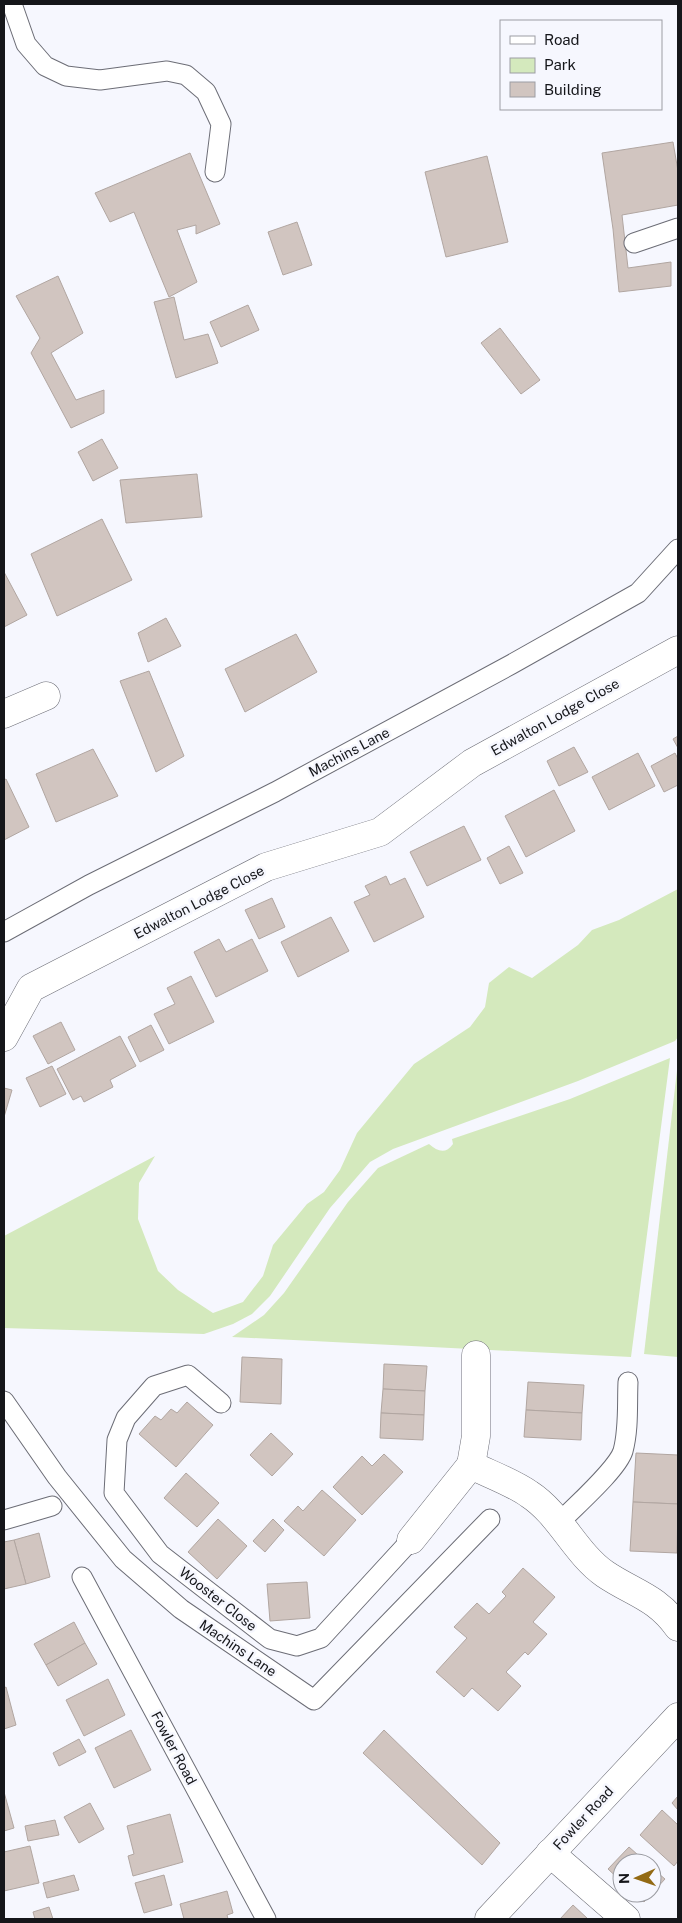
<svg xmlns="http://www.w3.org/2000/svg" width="682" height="1923" font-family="'Public Sans',sans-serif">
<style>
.green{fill:#d4e9bd}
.building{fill:#d1c5c0;stroke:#b1a6a1}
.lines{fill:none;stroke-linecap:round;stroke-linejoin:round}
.lane-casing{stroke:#6c6d76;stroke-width:21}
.street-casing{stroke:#6c6d76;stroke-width:29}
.lane{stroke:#fff;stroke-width:19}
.street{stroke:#fff;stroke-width:28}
.labels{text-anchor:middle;stroke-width:5;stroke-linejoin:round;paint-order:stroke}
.street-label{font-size:14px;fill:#15161a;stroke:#f6f7fe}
</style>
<rect width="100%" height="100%" fill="#f6f7fe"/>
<g class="green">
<polygon points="678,889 678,1037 675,1041 578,1081 393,1149 370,1162 330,1208 270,1296 252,1314 233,1324 204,1334 4,1328 4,1236 155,1156 139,1183 138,1219 158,1271 178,1290 213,1313 243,1302 263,1276 273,1245 307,1204 324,1192 340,1170 357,1133 414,1064 470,1027 485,1007 489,983 509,967 532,978 578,945 592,930 619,920"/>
<path d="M670,1058L631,1357L232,1337L264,1315L284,1293L348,1202L378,1168L429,1144C438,1152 446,1154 453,1144L452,1139L570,1099Z"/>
<polygon points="678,1062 678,1357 644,1354"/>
</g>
<g class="building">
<polygon points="673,142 678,171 678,205 622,215 628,268 671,262 671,286 619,292 613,229 602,153"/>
<polygon points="190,153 220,224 196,234 196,225 177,230 197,282 169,297 134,212 110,222 95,193"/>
<polygon points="487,156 508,242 446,257 425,172"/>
<polygon points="297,222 312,265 283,275 268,232"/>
<polygon points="58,276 83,333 51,353 76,400 104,390 104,413 71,428 31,353 40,338 16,296"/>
<polygon points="174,297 184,340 208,334 218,363 176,378 154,302"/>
<polygon points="248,305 259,330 221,347 210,322"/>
<polygon points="500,328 540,380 521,394 481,343"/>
<polygon points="102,439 118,468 93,481 78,452"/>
<polygon points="197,474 202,517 126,523 120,480"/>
<polygon points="102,519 132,580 57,616 31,554"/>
<polygon points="4,572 27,615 4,627"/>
<polygon points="166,618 181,646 148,662 138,633"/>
<polygon points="296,634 317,672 245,712 225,669"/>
<polygon points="149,671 184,756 156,772 120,681"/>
<polygon points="678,736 678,748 673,739"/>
<polygon points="574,747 588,772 559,786 547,761"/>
<polygon points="93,749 118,796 56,822 36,774"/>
<polygon points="638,753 655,786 609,810 592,777"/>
<polygon points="675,753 678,759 678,785 664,792 651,766"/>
<polygon points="6,779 29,827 4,840 4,780"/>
<polygon points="554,790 575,831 526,857 505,816"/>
<polygon points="464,826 481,860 427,886 410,852"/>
<polygon points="509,846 523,873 500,884 487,858"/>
<polygon points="386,876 390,885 405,878 424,917 374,942 354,902 370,895 365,886"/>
<polygon points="272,898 285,927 259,939 245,910"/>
<polygon points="331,917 349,951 298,977 281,942"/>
<polygon points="219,939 226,952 252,939 268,971 216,997 194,952"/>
<polygon points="191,976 214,1022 169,1044 154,1014 175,1004 167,988"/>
<polygon points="61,1022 75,1050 48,1064 33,1036"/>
<polygon points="151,1025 164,1050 140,1062 128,1037"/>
<polygon points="120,1036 136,1066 110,1080 113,1087 84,1102 81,1096 73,1100 57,1069"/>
<polygon points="52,1066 66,1094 40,1107 26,1078"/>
<polygon points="4,1088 12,1090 4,1117"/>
<polygon points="242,1357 282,1359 281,1404 240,1402"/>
<polygon points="384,1364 427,1366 425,1391 383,1389"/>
<polygon points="528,1382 584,1385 582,1413 526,1410"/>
<polygon points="383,1389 425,1391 424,1415 381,1413"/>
<polygon points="187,1402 213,1425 176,1467 139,1434 155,1416 161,1420 171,1409 177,1413"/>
<polygon points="526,1410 582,1413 581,1440 524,1437"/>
<polygon points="381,1413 424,1415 423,1440 380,1438"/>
<polygon points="271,1433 293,1454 272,1476 250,1455"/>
<polygon points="636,1453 678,1455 678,1504 633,1502"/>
<polygon points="384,1454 403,1472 362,1515 333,1487 362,1456 372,1466"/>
<polygon points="186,1473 219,1503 197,1527 164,1498"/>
<polygon points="322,1490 356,1520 324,1556 284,1521 298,1506 303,1511"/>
<polygon points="633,1502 678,1504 677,1553 630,1551"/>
<polygon points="218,1519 247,1546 217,1579 188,1552"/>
<polygon points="273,1519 284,1530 265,1552 253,1541"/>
<polygon points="39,1533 50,1577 26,1584 14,1540"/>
<polygon points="14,1540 26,1584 4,1589 4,1542"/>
<polygon points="523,1568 555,1597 533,1622 547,1634 528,1655 525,1652 506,1672 521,1686 498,1711 472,1688 464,1697 436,1672 467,1638 454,1627 477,1603 489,1614 506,1596 502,1592"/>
<polygon points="307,1582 310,1618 270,1621 267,1584"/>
<polygon points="74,1622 85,1643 46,1665 34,1644"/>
<polygon points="85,1643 97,1664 58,1686 46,1665"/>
<polygon points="108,1679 125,1715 84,1736 66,1700"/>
<polygon points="6,1687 16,1725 4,1729 4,1688"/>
<polygon points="131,1730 151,1770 114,1788 95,1748"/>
<polygon points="384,1730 500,1843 482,1865 363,1753"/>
<polygon points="79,1739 86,1752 59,1766 53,1753"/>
<polygon points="4,1792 14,1828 4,1831"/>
<polygon points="678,1796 678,1810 672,1803"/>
<polygon points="90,1803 104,1829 79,1843 64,1817"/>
<polygon points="662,1810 678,1825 678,1861 674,1866 640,1835"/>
<polygon points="170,1814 183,1862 133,1876 128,1856 134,1854 127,1826"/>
<polygon points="55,1820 59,1835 28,1841 25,1826"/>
<polygon points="30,1846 39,1883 4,1891 4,1852"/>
<polygon points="629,1847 647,1863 622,1863 622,1882 608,1869"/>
<polygon points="652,1868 665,1879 644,1902 634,1893 652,1893"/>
<polygon points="74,1875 79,1890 47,1898 43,1883"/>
<polygon points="164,1875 172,1905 144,1913 135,1883"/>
<polygon points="227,1891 233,1913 227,1915 228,1919 184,1919 180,1904"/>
<polygon points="573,1905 588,1919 560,1919"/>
<polygon points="49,1907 53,1919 35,1919 33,1912"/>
</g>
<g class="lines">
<defs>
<g id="lane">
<polyline points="12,4 26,44 45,66 66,76 100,80 167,71 186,75 206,92 221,124 215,172"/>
<polyline points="634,243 678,228"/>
<polyline points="4,932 89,885 275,792 512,664 638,593 678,549"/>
<polyline points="4,1401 57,1477 123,1559 181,1609 314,1700 490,1519"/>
<polyline points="221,1403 188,1375 154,1386 126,1418 117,1440 114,1493 160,1554 270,1639 297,1646 321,1638 411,1540"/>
<polyline points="4,1520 52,1506"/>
<path d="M559,1523C574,1507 617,1470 623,1451C629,1429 627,1404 628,1382"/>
<polyline points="82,1577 266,1919"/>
</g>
<g id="street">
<polyline points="4,714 46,696"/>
<polyline points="4,1037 31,988 266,867 380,832 472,763 678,650"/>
<polyline points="471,1465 476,1436 476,1355"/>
<path d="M411,1540L471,1465C489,1474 512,1482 529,1494C560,1514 575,1553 605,1574C633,1593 657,1597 678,1627"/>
<polyline points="550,1853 626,1919"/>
<polyline points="489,1919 678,1717"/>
</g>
</defs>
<use href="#lane" class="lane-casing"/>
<use href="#street" class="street-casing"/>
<use href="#lane" class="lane"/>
<use href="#street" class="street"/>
</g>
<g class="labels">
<g class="street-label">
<text transform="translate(555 717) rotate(-29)" y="5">Edwalton Lodge Close</text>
<text transform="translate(349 752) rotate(-28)" y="5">Machins Lane</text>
<text transform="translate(199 902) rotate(-27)" y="5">Edwalton Lodge Close</text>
<text transform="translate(218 1599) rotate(38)" y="5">Wooster Close</text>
<text transform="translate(238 1648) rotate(34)" y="5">Machins Lane</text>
<text transform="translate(174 1748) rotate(62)" y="5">Fowler Road</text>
<text transform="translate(583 1818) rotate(-47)" y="5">Fowler Road</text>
</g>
</g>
<rect width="682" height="1923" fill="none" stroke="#15161a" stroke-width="10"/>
<rect x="500" y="20" width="162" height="90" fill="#f6f7fe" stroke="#9c9da3"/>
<rect x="510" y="36" width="25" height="8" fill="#ffffff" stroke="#9c9da3"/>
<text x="544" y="45" font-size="15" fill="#15161a">Road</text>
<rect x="510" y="58" width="25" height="15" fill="#d4e9bd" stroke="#9c9da3"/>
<text x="544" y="70" font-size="15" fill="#15161a">Park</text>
<rect x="510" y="82" width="25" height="15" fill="#d1c5c0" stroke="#9c9da3"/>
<text x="544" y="95" font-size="15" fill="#15161a">Building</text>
<g transform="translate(637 1878) rotate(268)"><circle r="24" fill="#f6f7fe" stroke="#9c9da3"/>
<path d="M0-4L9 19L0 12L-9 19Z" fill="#936a14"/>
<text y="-8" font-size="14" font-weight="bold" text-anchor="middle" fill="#15161a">N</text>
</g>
</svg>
